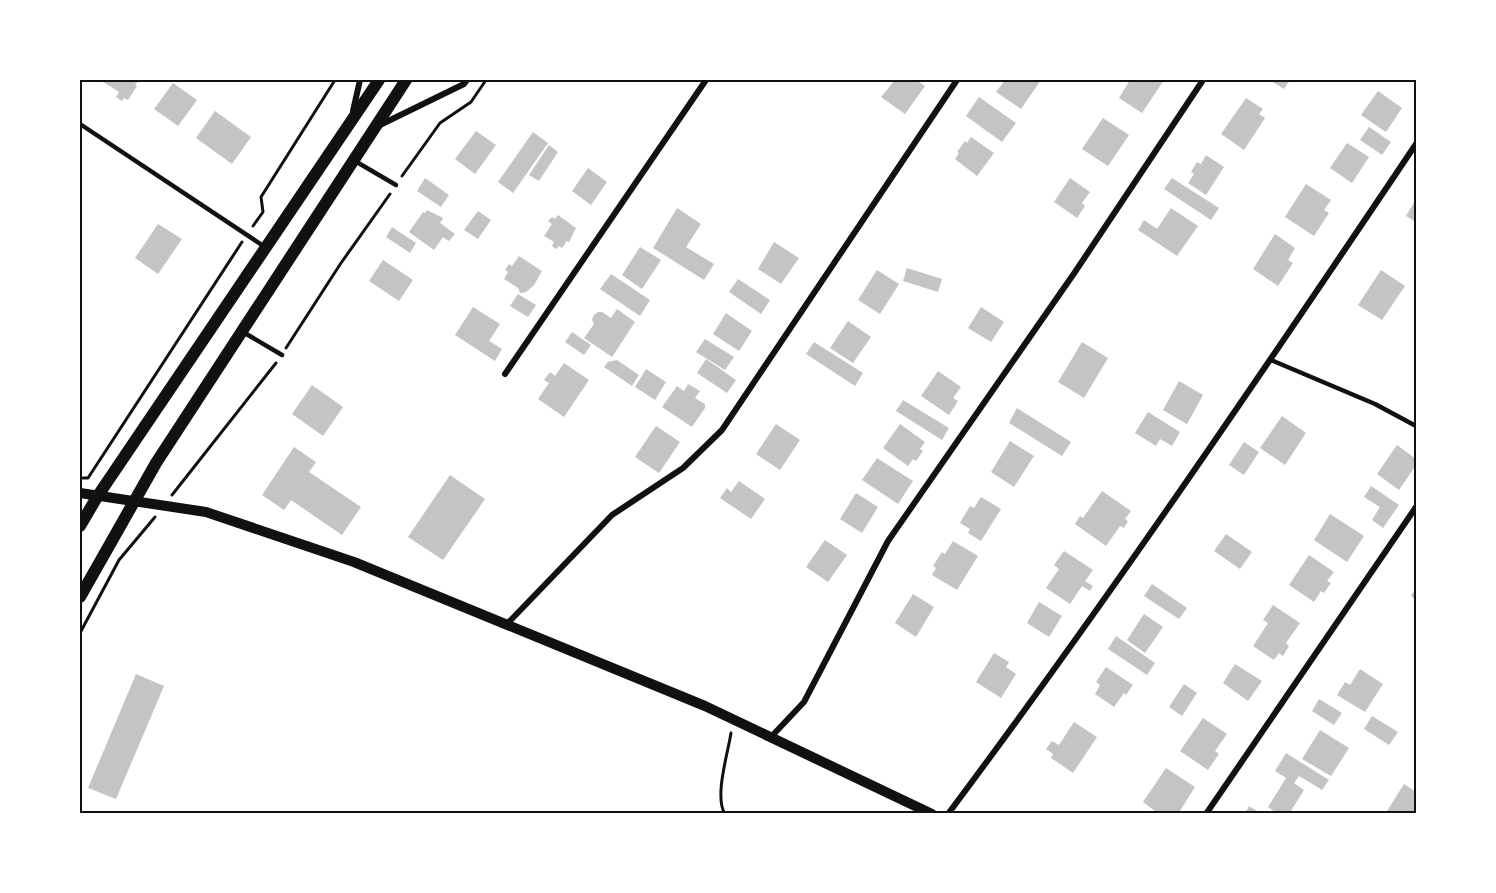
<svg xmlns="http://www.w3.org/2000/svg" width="1496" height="893" font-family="Mulish,sans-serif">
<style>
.building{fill:#c4c4c4}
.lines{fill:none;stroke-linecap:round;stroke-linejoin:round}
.path{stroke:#111;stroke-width:3}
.service{stroke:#111;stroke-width:4.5}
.minor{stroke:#111;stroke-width:6}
.tertiary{stroke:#111;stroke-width:10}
.secondary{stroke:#111;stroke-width:12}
.neatline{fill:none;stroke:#111;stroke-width:2}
</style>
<rect width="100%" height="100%" fill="#fff"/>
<g class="building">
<polygon points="100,80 139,80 135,85 137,86 128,100 124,98 122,101 116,97 119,92"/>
<polygon points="895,80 916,80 925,86 905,114 881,97"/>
<polygon points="1005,80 1041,80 1021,109 996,92"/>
<polygon points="1130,80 1164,80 1142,113 1119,98"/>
<polygon points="1269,80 1290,80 1284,89"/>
<polygon points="173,83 197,100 178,126 154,109"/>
<polygon points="1378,91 1402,108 1386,132 1361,115"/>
<polygon points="979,97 1016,123 1002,142 966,116"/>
<polygon points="1246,98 1263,109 1259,114 1265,118 1244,150 1221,134"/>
<polygon points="215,111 251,137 232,164 196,138"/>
<polygon points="1103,118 1129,135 1108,166 1082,149"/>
<polygon points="1369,127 1391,142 1382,155 1360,140"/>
<polygon points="476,131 496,145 475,174 455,159"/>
<polygon points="533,132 548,143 513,193 498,182"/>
<polygon points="971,137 994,153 977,176 955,159 959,153 957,152 965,141 967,143"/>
<polygon points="1347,143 1369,157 1352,183 1330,168"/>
<polygon points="549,145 558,152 539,181 529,175"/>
<polygon points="1206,155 1224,167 1206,195 1188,183 1194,174 1191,172 1197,162 1201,164"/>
<polygon points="588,168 607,182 591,205 572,191"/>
<polygon points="425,178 449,195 441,207 417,191"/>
<polygon points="1070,178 1090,192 1082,203 1085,206 1077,218 1054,202"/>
<polygon points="1172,178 1219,208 1211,220 1164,189"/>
<polygon points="1306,184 1331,200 1324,210 1329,213 1314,236 1285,217"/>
<polygon points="1416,199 1416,222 1406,216"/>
<polygon points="677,208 701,224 686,247 714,264 704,280 653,248"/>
<polygon points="1171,208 1198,226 1177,256 1138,230 1144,220 1157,229"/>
<polygon points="427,210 443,218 440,223 455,234 449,241 443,237 434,250 409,232 423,212 425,213"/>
<polygon points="478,211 491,220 478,239 464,230"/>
<polygon points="558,215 576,228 569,242 567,241 562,248 559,246 556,249 552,246 554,242 544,236 552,224 548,221 552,217 555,219"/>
<polygon points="158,224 182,239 158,274 135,258"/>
<polygon points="392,227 416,243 410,253 386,237"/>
<polygon points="1275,234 1295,248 1288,260 1293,263 1278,286 1253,269"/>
<polygon points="774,242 799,258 781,284 758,269"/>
<polygon points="640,247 661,260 642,289 622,275"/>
<polygon points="519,256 542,271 534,285 526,292 520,293 518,288 504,279 508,272 505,270 509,264 512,266"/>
<polygon points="383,260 413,280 399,301 369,281"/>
<polygon points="907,268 942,279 938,292 903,281"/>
<polygon points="877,270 899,284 880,314 858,300"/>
<polygon points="1381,270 1405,286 1382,320 1358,305"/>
<polygon points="611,274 650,300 640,316 600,289"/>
<polygon points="738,279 770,300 761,314 729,292"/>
<polygon points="518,294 536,305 528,317 510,306"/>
<polygon points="473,307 500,324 489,341 502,349 495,361 455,335"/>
<polygon points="981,307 1004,322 991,342 968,328"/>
<polygon points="617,309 635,322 612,357 584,338 594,324 592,320 594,315 598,312 602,312 611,318"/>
<polygon points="726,313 752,331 739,351 713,334"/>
<polygon points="848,321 871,337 853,363 830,348"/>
<polygon points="572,332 591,345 584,355 565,342"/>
<polygon points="705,339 734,357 725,370 696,352"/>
<polygon points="814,342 863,373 855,386 806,354"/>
<polygon points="1082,342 1108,358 1084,398 1058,382"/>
<polygon points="706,359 736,380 727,393 697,373"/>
<polygon points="617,360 639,375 632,386 604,367 608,362"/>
<polygon points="564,363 589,380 564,417 538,399 549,383 544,380 550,372 555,376"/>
<polygon points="646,369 666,382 655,400 635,387"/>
<polygon points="938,371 961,387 953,398 958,401 949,415 921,396"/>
<polygon points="1179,381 1203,395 1187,424 1163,410"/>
<polygon points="688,384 700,391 695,398 705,404 705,408 692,427 662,407 677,386 684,391"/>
<polygon points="312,385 343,407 323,436 292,414"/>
<polygon points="903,400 949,428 942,440 896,411"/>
<polygon points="1017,408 1071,442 1062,456 1009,423"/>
<polygon points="1148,412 1180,432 1172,446 1160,439 1156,446 1135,433"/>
<polygon points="1282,416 1306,433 1285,465 1260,448"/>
<polygon points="776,424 800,440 780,470 756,454"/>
<polygon points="900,424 925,442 920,449 923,451 916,461 913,459 908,466 883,448"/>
<polygon points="656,426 680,442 659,473 635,457"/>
<polygon points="1010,441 1034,456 1014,487 991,472"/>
<polygon points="1244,442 1259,452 1244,475 1229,465"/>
<polygon points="1397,445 1416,459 1416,465 1399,490 1377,474"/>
<polygon points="294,447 316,462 309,472 361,507 342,535 291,500 284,510 262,495"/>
<polygon points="877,458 913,481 898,504 862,480"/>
<polygon points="450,475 485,499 443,560 408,537"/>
<polygon points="739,481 765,499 751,519 720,498 727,488 731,492"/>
<polygon points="1371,486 1399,505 1383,528 1372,520 1380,507 1364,497"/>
<polygon points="1102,491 1131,511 1125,519 1128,521 1124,528 1120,526 1106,546 1075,524 1080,516 1083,518"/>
<polygon points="856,493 878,507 862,533 840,519"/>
<polygon points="981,497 1001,509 981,541 968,533 970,529 960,523 970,506 974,508"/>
<polygon points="1330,514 1364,536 1347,562 1314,540"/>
<polygon points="1226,534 1252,552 1240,569 1214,551"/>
<polygon points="825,540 847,555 828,582 806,567"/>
<polygon points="953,541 978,556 957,590 932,575 936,568 933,566 942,552 945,554"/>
<polygon points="1064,551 1093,570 1085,581 1093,586 1090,591 1082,586 1070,604 1046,588 1059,569 1054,565"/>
<polygon points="1309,555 1334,572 1327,581 1331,583 1324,593 1321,591 1314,602 1289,585"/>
<polygon points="1152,584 1187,608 1179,619 1144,596"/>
<polygon points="1416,587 1416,600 1411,596"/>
<polygon points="913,594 934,607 916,637 895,623"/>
<polygon points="1039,602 1062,616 1049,637 1027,623"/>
<polygon points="1273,605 1300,623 1286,643 1289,646 1283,656 1279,653 1274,660 1253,646 1268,623 1263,620"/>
<polygon points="1144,614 1163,627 1145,653 1127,640"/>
<polygon points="1116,636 1155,663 1147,675 1108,649"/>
<polygon points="994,653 1009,662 1006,667 1016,674 1001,698 976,682"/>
<polygon points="1235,664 1262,681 1248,701 1223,683"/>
<polygon points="1106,667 1133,685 1126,695 1124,693 1114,707 1095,694 1100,685 1096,682"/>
<polygon points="1360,669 1383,684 1365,712 1337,695 1345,682 1350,685"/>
<polygon points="136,674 164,686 116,799 88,788"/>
<polygon points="1184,684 1197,693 1182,716 1169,707"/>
<polygon points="1319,699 1342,713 1334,725 1312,711"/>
<polygon points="1372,716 1398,732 1389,745 1364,729"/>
<polygon points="1203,718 1227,734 1215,751 1219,754 1208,770 1180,751"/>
<polygon points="1074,722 1097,737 1073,773 1051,758 1053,754 1046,749 1052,741 1059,745"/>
<polygon points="1320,730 1349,748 1331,776 1302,759"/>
<polygon points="1286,753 1329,780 1322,790 1299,776 1294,783 1304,790 1289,814 1278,814 1268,807 1286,778 1275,771"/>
<polygon points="1166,768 1195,787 1178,814 1159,814 1143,802"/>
<polygon points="1404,784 1416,792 1416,814 1392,814 1387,811"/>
<polygon points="1249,806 1261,814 1245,814"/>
</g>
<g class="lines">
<g class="path">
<polyline points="402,176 440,123 471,102 486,80"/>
<polyline points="253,226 263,212 261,197 335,80"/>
<polyline points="286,348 341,263 390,194"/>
<polyline points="83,478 88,478 242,242"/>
<polyline points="172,495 276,363"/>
<polyline points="80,633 119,560 155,517"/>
<path d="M725,814C714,797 728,753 731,733"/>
</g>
<g class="service">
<polyline points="80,124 265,247"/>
<polyline points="355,161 396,185"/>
<polyline points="243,332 282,355"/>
<polyline points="1271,360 1375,404 1416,426"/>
</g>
<g class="minor">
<polyline points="353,111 360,80"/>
<polyline points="378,126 464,84 467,80"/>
<polyline points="505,374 706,80"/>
<polyline points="507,624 612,515 683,468 722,430 957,80"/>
<polyline points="771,737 804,702 888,541 1075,272 1203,80"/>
<path d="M948,814C1111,596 1264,370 1416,144"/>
<polyline points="1206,814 1416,507"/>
</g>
<polyline class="tertiary" points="80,493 206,512 354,562 705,706 932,814"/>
<g class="secondary">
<polyline points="80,526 97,497 379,80"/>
<polyline points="80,597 156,463 406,80"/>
</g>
</g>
<rect width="1496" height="893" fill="none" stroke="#ffffff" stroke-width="162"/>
<rect x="81" y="81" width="1334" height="731" class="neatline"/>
</svg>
